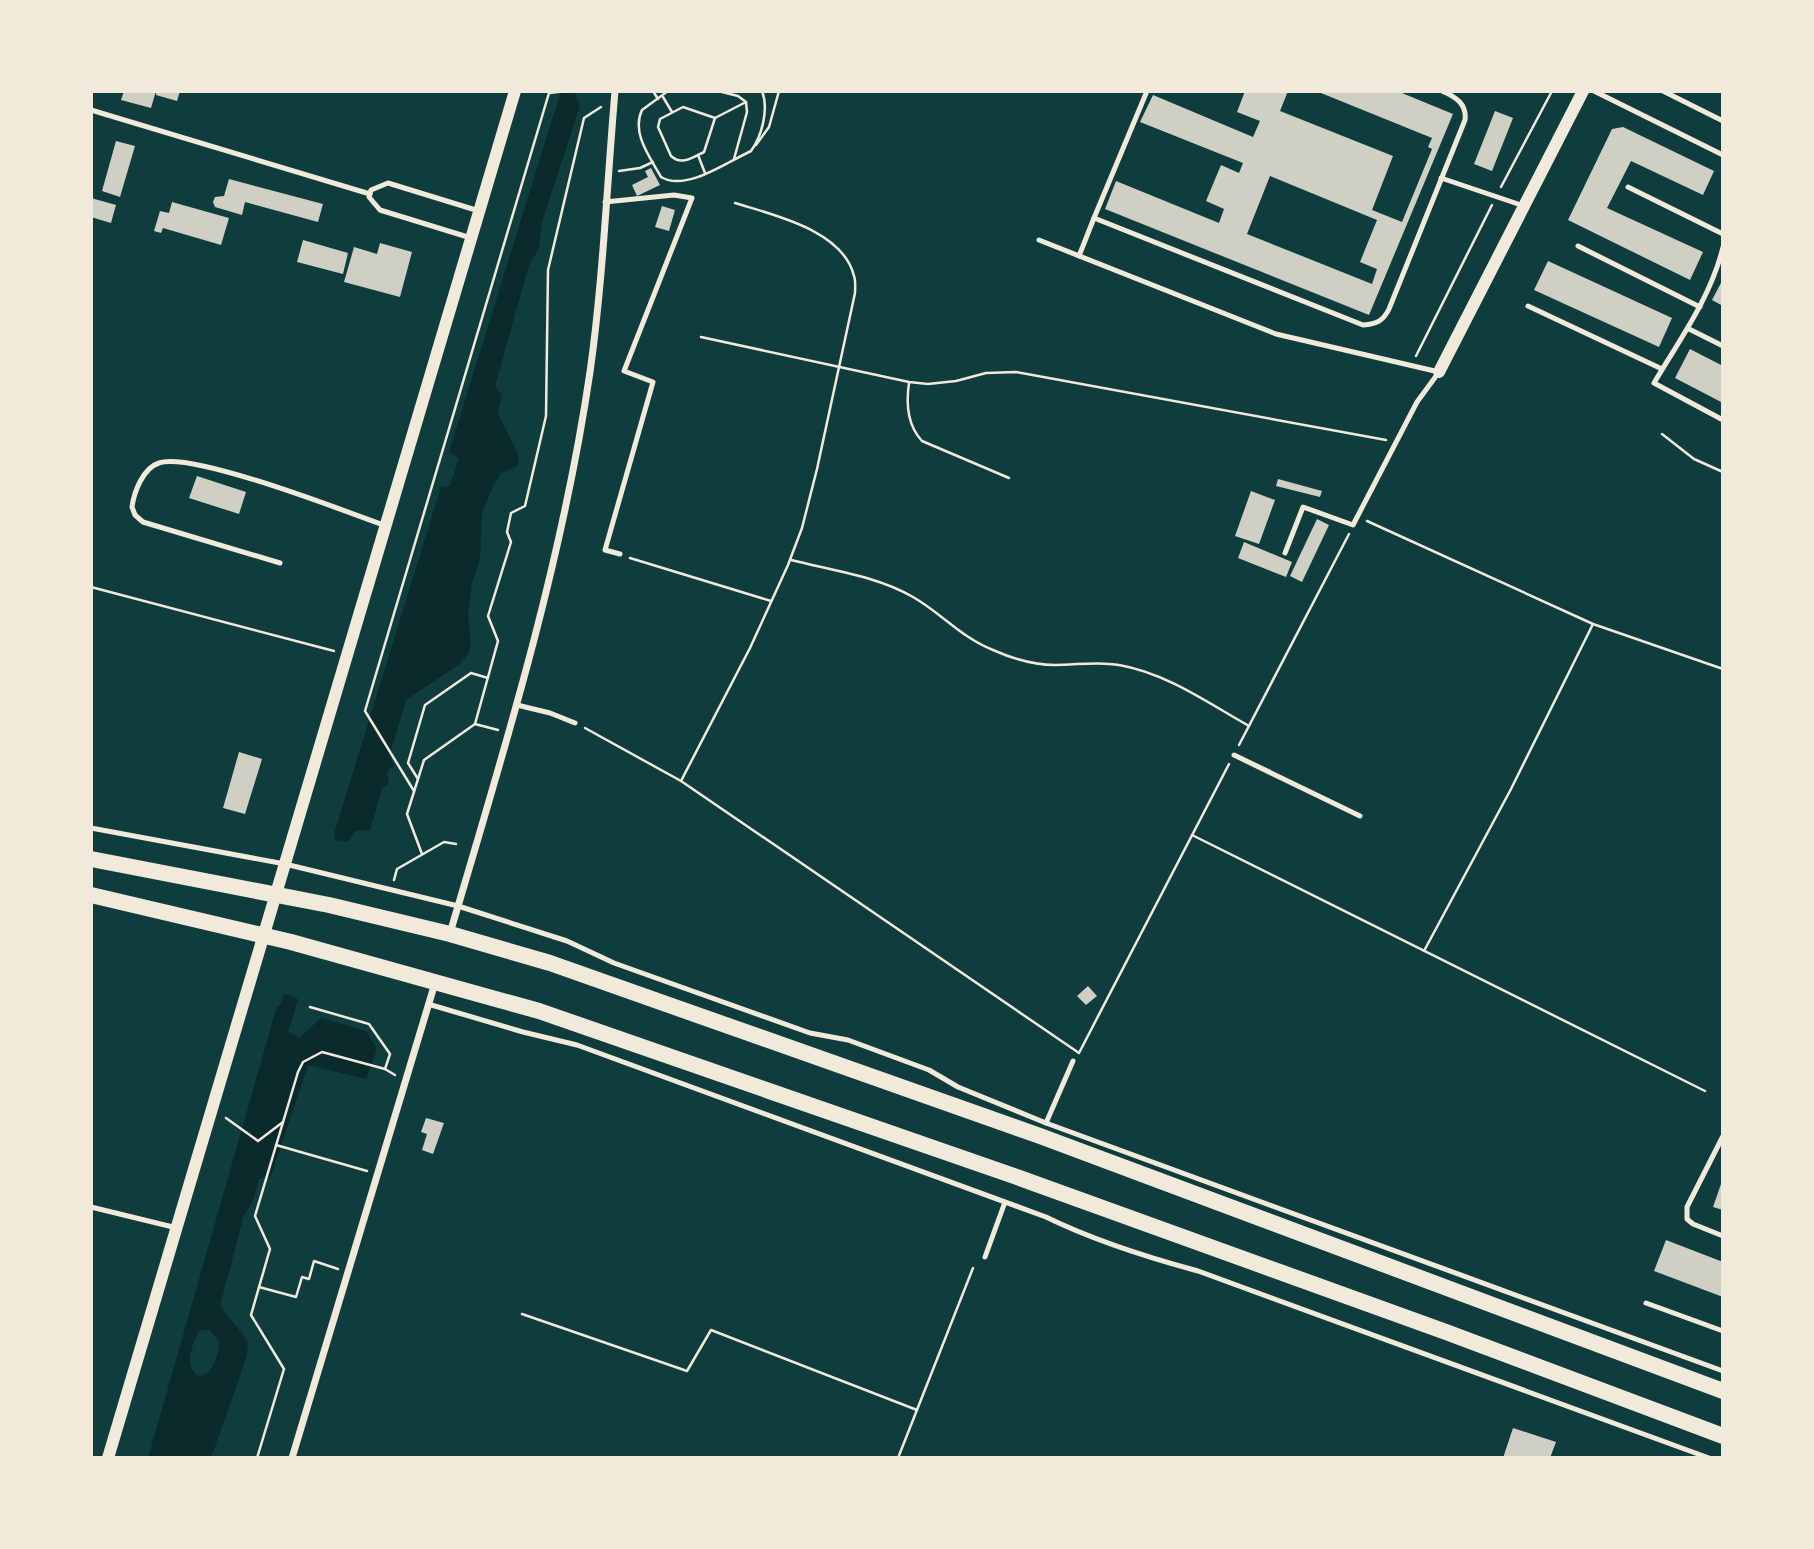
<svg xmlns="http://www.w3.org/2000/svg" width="1814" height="1549" font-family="'PT Sans',sans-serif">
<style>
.water{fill:#0a2a2b;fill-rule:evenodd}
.building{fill:#cfcfc3;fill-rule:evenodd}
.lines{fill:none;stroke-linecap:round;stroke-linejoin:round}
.path{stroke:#f1e9da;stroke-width:2.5}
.service{stroke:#f1e9da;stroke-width:5}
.minor{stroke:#f1e9da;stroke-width:7}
.tertiary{stroke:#f1e9da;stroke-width:12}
.primary{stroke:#f1e9da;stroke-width:16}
</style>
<rect width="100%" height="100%" fill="#0f3d3e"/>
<g class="water">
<path d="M561,91H576L575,94L580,106L542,222C538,244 544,243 529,265L495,386L502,396L498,413L519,457L518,466L501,473L493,486L482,513L480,559L472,583L468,614L471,644L468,654L461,663L406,700L390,754L394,768H390L387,773L389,783L382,789L370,830L355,831L348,842L335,840L334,834L441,487L450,486L459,458L449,452Z"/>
<path d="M284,993L298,999L288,1032L300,1038L321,1018L366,1031L377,1049L366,1079L308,1065L271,1176L259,1179L252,1203L244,1215L220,1306L248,1341L247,1356L211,1458H148L277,1006L281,1004ZM200,1330H210L220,1343C217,1357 214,1375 198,1376C183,1364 192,1345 200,1330Z"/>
</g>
<g class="building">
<polygon points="124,91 156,91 151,108 121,100"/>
<polygon points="157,91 180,91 177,101 156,95"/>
<path d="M1245,91H1288L1280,111L1393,156L1372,210L1402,222L1432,149L1428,147L1432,138L1316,91H1397L1453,114L1369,315L1105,209L1116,181L1219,223L1224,209L1206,201L1221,165L1239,173L1243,163L1140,122L1153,95L1253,137L1260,121L1237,112ZM1270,176L1377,220L1360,262L1377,269L1372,284L1247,234Z"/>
<polygon points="1495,111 1513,118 1492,171 1474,164"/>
<polygon points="1623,127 1714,171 1703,195 1631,161 1607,208 1703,252 1690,280 1568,220 1612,129"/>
<polygon points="116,141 135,146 120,197 102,191"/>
<polygon points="651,168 660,185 637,196 632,185 648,177 645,171"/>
<polygon points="229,179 323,204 318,222 245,202 242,215 215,207 213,202 215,197 224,196"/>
<polygon points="91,198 116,205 111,223 91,217"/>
<polygon points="172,202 229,218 221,245 163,228 161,233 154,231 160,211 169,213"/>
<polygon points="662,206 675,210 669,231 655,227"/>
<polygon points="303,240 348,253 343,274 297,262"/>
<polygon points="380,243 412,252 400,297 344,282 354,247 377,254"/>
<polygon points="1548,261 1672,318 1659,347 1534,290"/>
<polygon points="1723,279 1723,306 1712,300"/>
<polygon points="1690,349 1723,366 1723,403 1675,378"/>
<polygon points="197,476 246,492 239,514 189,498"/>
<polygon points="1278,479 1322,491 1320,497 1276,486"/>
<polygon points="1251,491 1275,500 1259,544 1235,536"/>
<polygon points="1317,519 1329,525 1302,582 1290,576"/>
<polygon points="1244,542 1292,562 1286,577 1238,558"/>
<polygon points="239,752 262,759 245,814 223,808"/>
<polygon points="1088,986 1097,996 1086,1005 1077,996"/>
<polygon points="426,1118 444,1123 433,1154 422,1150 427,1134 421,1132"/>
<polygon points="1721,1184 1723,1184 1723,1210 1713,1207"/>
<polygon points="1666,1240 1723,1262 1723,1297 1654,1271"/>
<polygon points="1513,1428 1556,1442 1550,1458 1503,1458"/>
</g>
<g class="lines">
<g class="path">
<polyline points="653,91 658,99"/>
<path d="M668,91L642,110C631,133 650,157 661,177C686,192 727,162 751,151C762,136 769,109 762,91"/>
<polyline points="718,91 738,96 746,102 747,112 734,159"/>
<polyline points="663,97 672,112"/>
<path d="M715,118L683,107L660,119L658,127L671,156C682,166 693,157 704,152L715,118L746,102"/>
<polyline points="756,145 769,127 779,91"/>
<polyline points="698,155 705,173"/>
<polyline points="619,171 640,168 653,162"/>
<polyline points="1501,187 1552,91"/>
<polyline points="701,337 909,382 928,384 956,381 986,373 1016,372 1386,440"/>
<polyline points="1416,356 1492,205"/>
<path d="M909,383C906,403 907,425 922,441L1009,478"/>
<polyline points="1662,434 1694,459 1723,472"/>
<polyline points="1367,521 1593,624 1723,669"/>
<polyline points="630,558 771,601"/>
<path d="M791,560C831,570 877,576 913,597C941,613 962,638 993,650C1011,658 1035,665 1055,665C1076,665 1099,661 1119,665C1166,673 1208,703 1249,726"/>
<polyline points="91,587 334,651"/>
<polyline points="475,724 498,641 488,616 511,542 507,532 511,513 525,506 546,416 548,270 584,118 601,107"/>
<polyline points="585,728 681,781 1079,1053 1229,764"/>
<polyline points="1239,745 1349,534"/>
<polyline points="418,779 408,763 425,705 471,673 488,678"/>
<path d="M681,781L750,648L788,565L802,528L817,469L855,293C855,288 856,281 854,276C843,230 773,215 735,203"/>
<polyline points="414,791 365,711 549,93 567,91"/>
<polyline points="1192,835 1705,1091"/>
<polyline points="422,854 407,814 424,760 475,724 498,730"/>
<polyline points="394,880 397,869 444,842 456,844"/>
<polyline points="1424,951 1511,789 1593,624"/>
<polyline points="310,1007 369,1024 390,1054 385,1069"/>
<polyline points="226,1118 258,1141 283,1122"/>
<polyline points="276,1145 367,1171"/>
<polyline points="259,1287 296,1297 302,1277 309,1279 314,1261 338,1269"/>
<polyline points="522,1314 687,1371 711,1330 917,1410"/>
<polyline points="257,1458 284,1369 251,1315 270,1249 255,1216 298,1072 303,1062 322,1052 385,1069 395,1075"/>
<polyline points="898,1458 973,1268"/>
</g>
<g class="service">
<path d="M1147,91L1094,218L1363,325C1377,324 1383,321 1389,309L1465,120C1467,104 1456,97 1442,91"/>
<polyline points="1594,91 1723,155"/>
<polyline points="1663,91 1723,121"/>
<polyline points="91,110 370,194"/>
<polyline points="1441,178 1524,206"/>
<polyline points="1628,187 1723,234"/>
<polyline points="605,202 674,195 692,198 624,371 653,382 605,550 620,554"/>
<polyline points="471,238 380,210 369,197 371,190 388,183 479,211"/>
<polyline points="1039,240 1276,334 1439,372 1417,402 1353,525 1303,507 1285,553"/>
<polyline points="1578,246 1700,307"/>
<path d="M1723,247C1711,297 1680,339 1654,383L1723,420"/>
<polyline points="1079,256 1094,218"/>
<polyline points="1528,306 1662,369"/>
<polyline points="1689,329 1723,346"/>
<path d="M280,563L143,522L135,515L132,507C134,492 143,468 159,463C191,451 347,512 386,526"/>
<polyline points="517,705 550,713 575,723"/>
<polyline points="1234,755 1360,816"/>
<polyline points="91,828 285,864 458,906 567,941 614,963 810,1033 848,1040 929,1070 958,1087 1046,1123 1723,1371"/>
<path d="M428,1004L523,1032L577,1045L1046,1217C1095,1241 1146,1257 1198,1271L1709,1458"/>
<polyline points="1046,1123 1073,1061"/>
<polyline points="1723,1136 1687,1207 1687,1219 1693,1224 1723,1236"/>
<polyline points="91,1207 177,1228"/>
<polyline points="985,1257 1005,1202"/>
<polyline points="1646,1303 1723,1331"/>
</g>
<g class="minor">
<path d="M450,933C505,748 562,563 590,372C603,280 607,184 615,91"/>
<polyline points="292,1458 435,983"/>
</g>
<g class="tertiary">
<polyline points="1439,372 1583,91"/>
<polyline points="108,1458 515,91"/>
</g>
<g class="primary">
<polyline points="91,859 329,905 450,934 550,963 1040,1136 1723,1391"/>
<polyline points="91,895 291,942 539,1011 1017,1177 1446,1332 1723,1436"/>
</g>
</g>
<rect width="1814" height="1549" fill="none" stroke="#f1e9da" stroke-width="186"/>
</svg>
